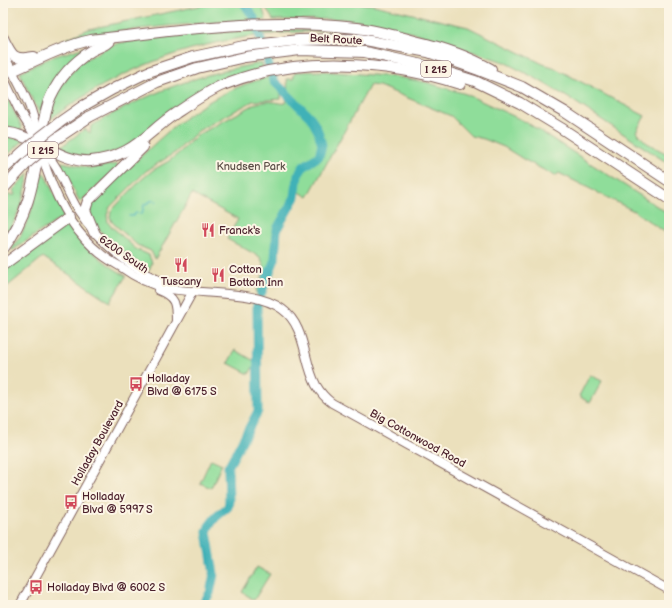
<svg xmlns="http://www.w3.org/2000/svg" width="672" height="608" font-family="'Balsamiq Sans',sans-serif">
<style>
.green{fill:#8fdd9a;stroke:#6c7e62}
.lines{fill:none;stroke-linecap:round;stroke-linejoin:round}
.stream{stroke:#40b1b7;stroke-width:1.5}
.river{stroke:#40b1b7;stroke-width:9}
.major-casing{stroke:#82635e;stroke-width:10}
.highway-casing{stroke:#82635e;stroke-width:12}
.major{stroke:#fff;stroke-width:8}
.highway{stroke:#fff;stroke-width:10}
.highway-bridge-casing{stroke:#82635e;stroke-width:12;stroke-linecap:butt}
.highway-bridge{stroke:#fff;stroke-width:10}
.labels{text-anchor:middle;stroke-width:4;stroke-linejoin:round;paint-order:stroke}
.shield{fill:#fcf5e5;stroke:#7f5f63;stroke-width:1}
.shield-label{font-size:10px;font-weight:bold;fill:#4a1f2b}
.street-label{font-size:11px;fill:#4a1f2b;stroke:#fcf5e5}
.park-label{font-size:11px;fill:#5b4e47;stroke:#fcf5e5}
.poi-label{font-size:11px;fill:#4a1f2b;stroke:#fcf5e5;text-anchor:start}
</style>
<rect width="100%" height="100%" fill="#fcf5e5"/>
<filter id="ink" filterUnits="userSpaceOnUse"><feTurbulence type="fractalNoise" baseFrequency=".025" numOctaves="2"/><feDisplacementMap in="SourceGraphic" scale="8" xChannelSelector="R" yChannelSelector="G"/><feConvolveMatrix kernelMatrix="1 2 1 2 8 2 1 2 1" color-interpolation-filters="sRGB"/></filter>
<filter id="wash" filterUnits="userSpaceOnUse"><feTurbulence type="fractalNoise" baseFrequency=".012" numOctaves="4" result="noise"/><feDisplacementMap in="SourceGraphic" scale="16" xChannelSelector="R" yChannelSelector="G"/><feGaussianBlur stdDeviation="0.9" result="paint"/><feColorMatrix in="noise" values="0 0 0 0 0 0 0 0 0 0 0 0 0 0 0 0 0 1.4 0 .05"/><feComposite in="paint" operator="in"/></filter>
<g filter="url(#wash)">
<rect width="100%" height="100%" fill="#ebe0bc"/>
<g class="green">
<polygon points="213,3 258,3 263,9 266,20 232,21 167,26 96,34 28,56 15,55 3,34 3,29 15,54 38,51 89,29"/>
<polygon points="263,3 356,3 374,5 468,27 543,64 553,67 645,116 636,132 647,143 669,155 669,164 572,100 535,78 504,62 422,35 378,24 342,19 273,20"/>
<path d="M285,29L337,31C255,31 184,43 111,81C89,92 68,107 47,121L56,93L79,63L110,46L119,43L197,33Z"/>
<polygon points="82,48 84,48 84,51 40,115 21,76 20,72 52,57"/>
<path d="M262,63L263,68L197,94L188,99L127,149L85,158L58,149L85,129L90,133L91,126C145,94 200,73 262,63Z"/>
<path d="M322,71L397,77L425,82L466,94L526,122L669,214V235L634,211L559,173L555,176L523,159L504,147L484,139L471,136L451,116L379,86L370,85L308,197L296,190L295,197L277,229L275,259L261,294L256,293V290L263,275L264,265L260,257L227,239L238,219L192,194L155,259L151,251L137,245L112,222L110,217L111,211L141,180L153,170L169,161L179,153L196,136L257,103C263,102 270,101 275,102C280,103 281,104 286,103L288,96L287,79H293L295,72Z"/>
<path d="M269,77L272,82L281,90V99L253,101L198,131L176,152L146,171L110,207L107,215L108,223L136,249L149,255L152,263L149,270H147L108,239L96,226L88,209C102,191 119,176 136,161C178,121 211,92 269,77Z"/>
<polygon points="3,90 22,127 21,131 3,129"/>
<polygon points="3,135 24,140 3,159"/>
<polygon points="62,162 90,168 117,164 118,168 80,202 60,165"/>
<path d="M29,173C25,199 16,220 3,242V200L7,195H15L13,190Z"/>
<polygon points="42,173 44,173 65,216 41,231 13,250 11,249 20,237 30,215"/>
<path d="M67,225L70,226C87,248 102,262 126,276L110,302L43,257L3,290V267Z"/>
<polygon points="235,350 256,362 249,374 228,363"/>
<polygon points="590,375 602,381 590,403 579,396"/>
<polygon points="211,459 222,464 211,488 200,483"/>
<polygon points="257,567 270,574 254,600 242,592"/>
</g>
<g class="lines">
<polyline class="stream" points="129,216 133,216 136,213 142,214 144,205 153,200 157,202"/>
<g class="river">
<polyline points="244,3 254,18 274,81 311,118 318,131 322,145 319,156 304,166 298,175 295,197 277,229 275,259 261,294"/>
<polyline points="202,605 210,593 214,574 207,532 209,526 216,517 228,507 229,501 228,467 258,411 257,304"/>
</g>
</g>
</g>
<g filter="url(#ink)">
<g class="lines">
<defs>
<g id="major">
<path d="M3,53C12,72 24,91 31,110C38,130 40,151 47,171C58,202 75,234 101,254C107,259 114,263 121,267C135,277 148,284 165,288C198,295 255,289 282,309C306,326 303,361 316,385C320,392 325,398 332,403L669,590"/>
<polyline points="3,77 20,112 35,136"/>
<path d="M43,149C48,155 53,162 57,169C64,182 70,197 78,210C98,242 135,273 171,285"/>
<path d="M158,290C176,297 176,304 176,321"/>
<polyline points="20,605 193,291"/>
</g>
<g id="highway">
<path d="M3,38C12,56 13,61 34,57"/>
<path d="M12,71C37,60 63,46 91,40C110,37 131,36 151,33C219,25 287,20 356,28C376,30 396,36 415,41C441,47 468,56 491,69"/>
<polyline points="83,106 113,89 148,72 193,57 244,46 299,40 359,39 428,52 479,70 522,87 565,112 669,181"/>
<polyline points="89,117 157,82 197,68 245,57 300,50 365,52 427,66 475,81 520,103 561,128 669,199"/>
<path d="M3,132C8,133 13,133 18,135C42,142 65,163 91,161C133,157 145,134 176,113C188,105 210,90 223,85C295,55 387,61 460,84"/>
<polyline points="94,232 85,210 88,201 143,147"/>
<path d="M3,249C28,216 33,184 40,144C43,128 44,110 51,96C60,77 74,62 91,51C99,46 107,46 111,38"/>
<polyline points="3,265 69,217"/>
</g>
</defs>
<use href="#major" class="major-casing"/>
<use href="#highway" class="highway-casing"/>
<use href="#major" class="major"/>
<use href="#highway" class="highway"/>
<defs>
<g id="highway-bridge">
<path d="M3,170C29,145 53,126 83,106"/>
<polyline points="3,189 29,161 56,139 89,117"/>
</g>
</defs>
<use href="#highway-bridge" class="highway-bridge-casing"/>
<use href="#highway-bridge" class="highway-bridge"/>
</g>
</g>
<defs>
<symbol id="restaurant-bare" viewBox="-9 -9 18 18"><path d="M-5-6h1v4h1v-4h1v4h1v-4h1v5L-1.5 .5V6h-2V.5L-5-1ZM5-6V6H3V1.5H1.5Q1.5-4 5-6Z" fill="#d1495b" stroke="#fcf5e5" stroke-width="2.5" paint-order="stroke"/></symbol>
<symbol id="bus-bare" viewBox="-9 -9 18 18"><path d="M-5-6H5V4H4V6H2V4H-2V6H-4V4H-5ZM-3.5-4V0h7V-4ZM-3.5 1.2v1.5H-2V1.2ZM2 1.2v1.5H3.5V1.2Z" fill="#d1495b" stroke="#fcf5e5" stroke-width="2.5" paint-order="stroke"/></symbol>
</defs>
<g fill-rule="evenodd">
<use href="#restaurant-bare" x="198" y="220" width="20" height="20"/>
<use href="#restaurant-bare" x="171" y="255" width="20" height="20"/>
<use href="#restaurant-bare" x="208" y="265" width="20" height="20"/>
<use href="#bus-bare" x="126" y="374" width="20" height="20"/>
<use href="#bus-bare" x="61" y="492" width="20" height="20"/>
<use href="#bus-bare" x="26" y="577" width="20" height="20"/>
</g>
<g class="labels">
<g class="shield">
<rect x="421" y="61" width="30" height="16" rx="3"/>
<rect x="28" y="142" width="30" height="16" rx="3"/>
</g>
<g class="shield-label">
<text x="436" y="73">I 215</text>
<text x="43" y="154">I 215</text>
</g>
<g class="street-label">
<text transform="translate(336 39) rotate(3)" y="4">Belt Route</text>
<text transform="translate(124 254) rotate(35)" y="4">6200 South</text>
<text transform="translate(418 438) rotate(29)" y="4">Big Cottonwood Road</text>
<text transform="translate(97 443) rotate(-61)" y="4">Holladay Boulevard</text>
</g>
<g class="park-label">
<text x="251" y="170">Knudsen Park</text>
</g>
<g class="poi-label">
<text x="219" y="234">Franck's</text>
<text x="229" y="273">Cotton<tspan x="229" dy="13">Bottom Inn</tspan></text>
<text x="181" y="285" text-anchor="middle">Tuscany</text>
<text x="147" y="382">Holladay<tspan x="147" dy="13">Blvd @ 6175 S</tspan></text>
<text x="82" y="500">Holladay<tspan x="82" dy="13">Blvd @ 5997 S</tspan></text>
<text x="47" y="591">Holladay Blvd @ 6002 S</text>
</g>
</g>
<rect width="672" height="608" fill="none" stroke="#fcf5e5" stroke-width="16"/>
</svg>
